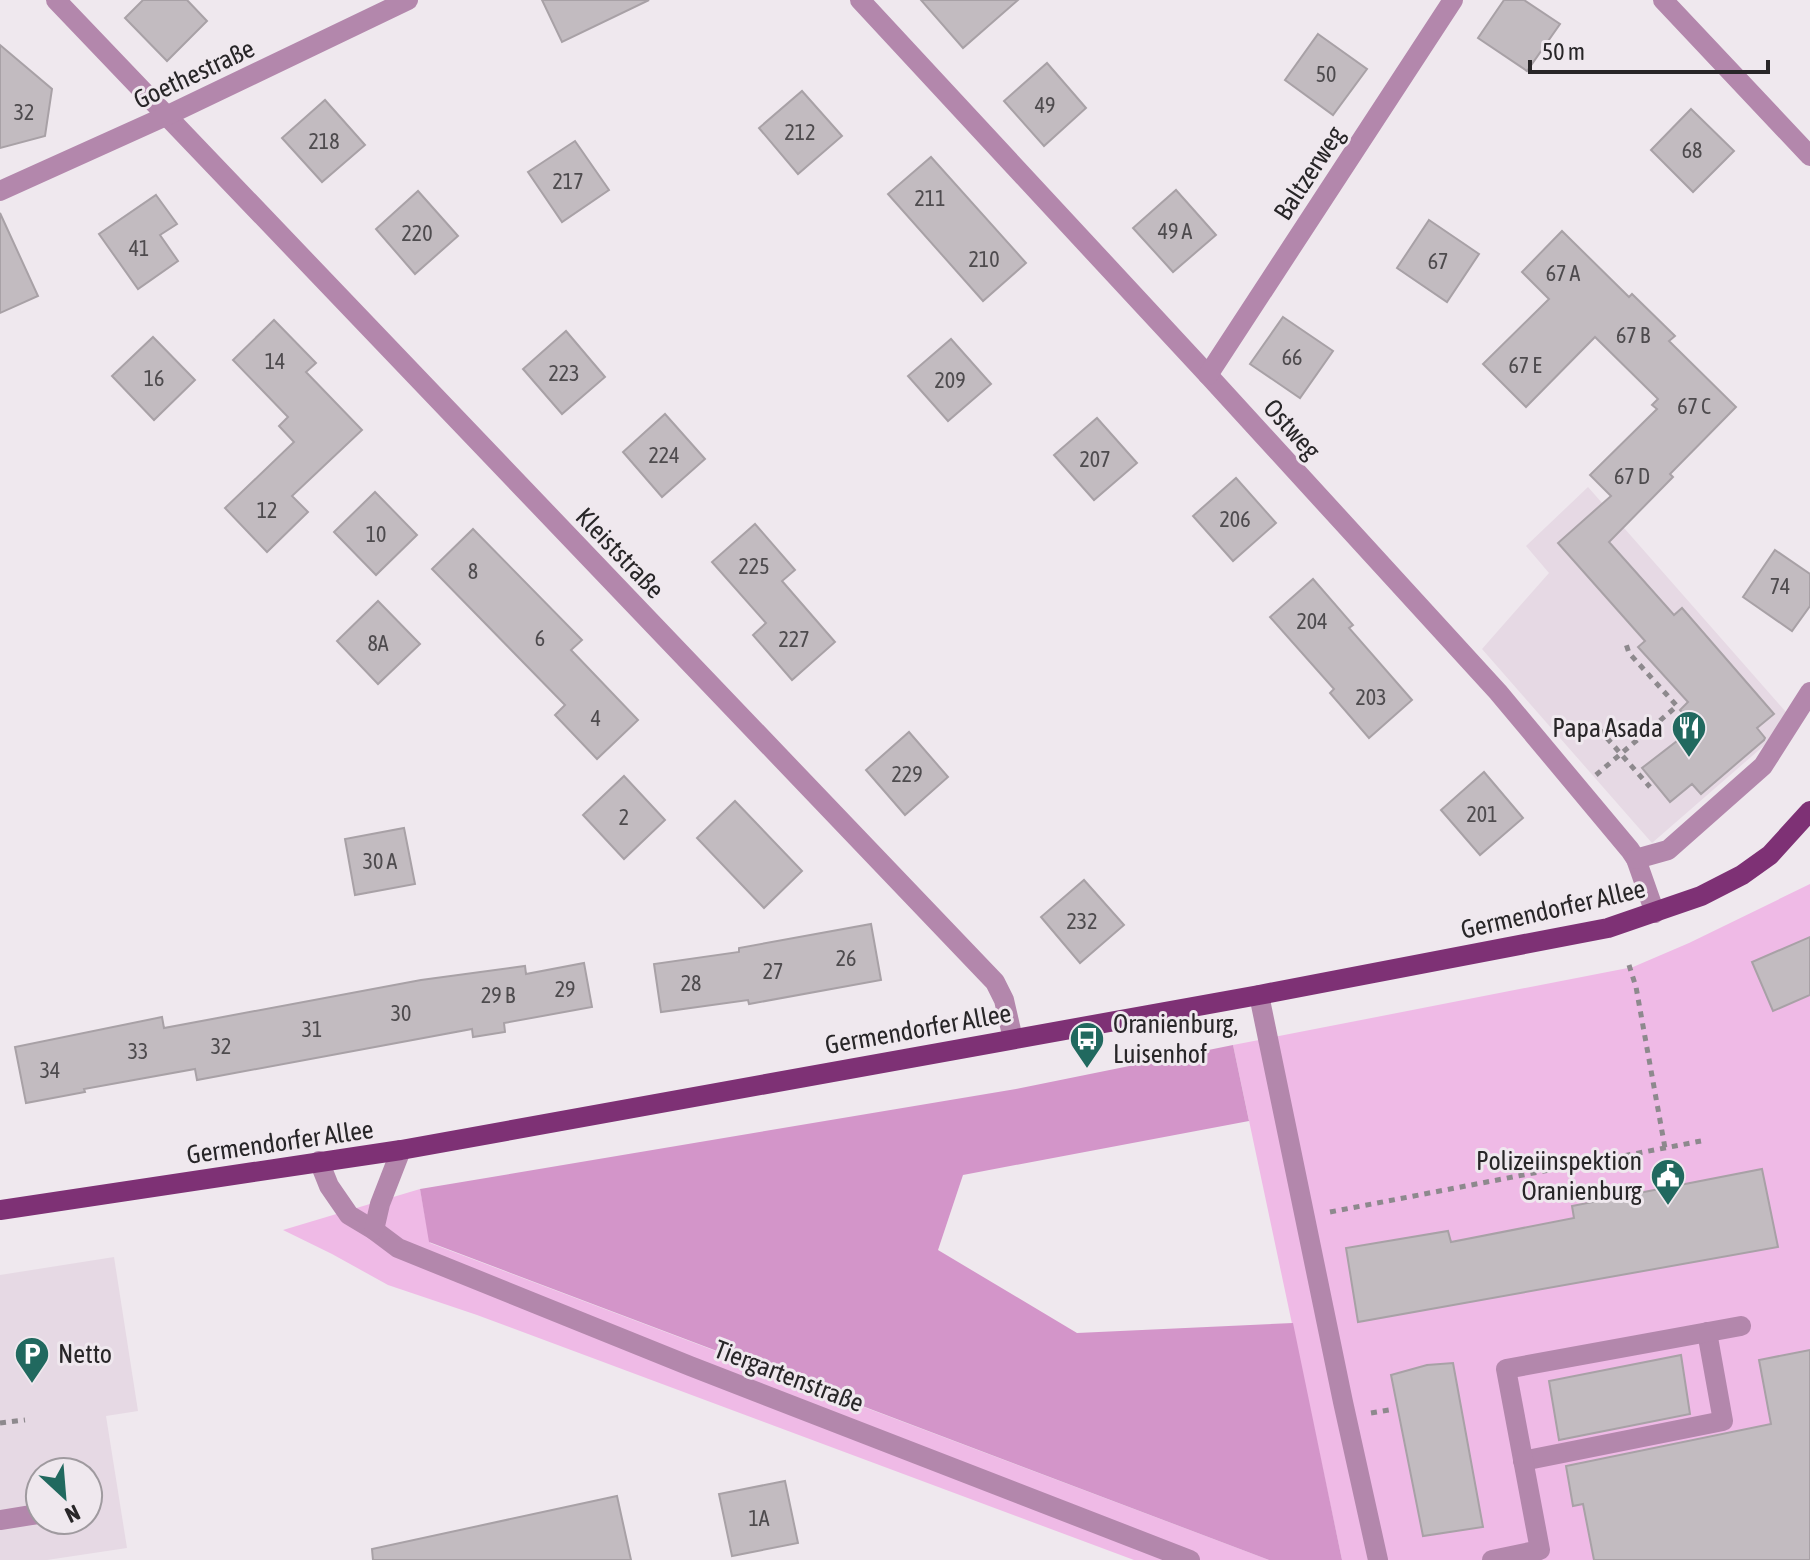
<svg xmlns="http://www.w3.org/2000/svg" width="1810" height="1560" font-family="'Asap Condensed',sans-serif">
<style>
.built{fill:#e6d9e4;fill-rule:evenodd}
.green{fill:#efbae6}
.forest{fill:#d395c9}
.building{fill:#c2bbc0;stroke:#a8a1a6;stroke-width:2}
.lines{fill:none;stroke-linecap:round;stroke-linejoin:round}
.path{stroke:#8d898d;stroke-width:5;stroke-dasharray:6 6;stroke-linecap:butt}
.minor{stroke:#b387ac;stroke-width:20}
.major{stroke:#7e3175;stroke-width:20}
.labels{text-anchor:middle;stroke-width:6;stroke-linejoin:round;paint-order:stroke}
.number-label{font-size:22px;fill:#4e4b4e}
.street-label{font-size:26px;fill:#282628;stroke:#efe8ee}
.poi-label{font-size:26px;fill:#282628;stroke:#efe8ee;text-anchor:end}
</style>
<rect width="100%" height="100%" fill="#efe8ee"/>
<g class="built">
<polygon points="1588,487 1786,712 1767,743 1652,843 1482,649 1549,573 1526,546"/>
<path d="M114,1257L138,1411L106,1416L127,1548L47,1560H0V1275ZM40,1472H88V1520H40Z"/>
</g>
<g class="green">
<polygon points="1810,884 1810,1560 1342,1560 1233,1045 1633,967 1689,943"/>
<polygon points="420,1189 430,1243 1269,1560 1134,1560 477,1315 388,1285 332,1254 283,1230"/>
</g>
<polygon class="forest" points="1233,1045 1249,1121 963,1175 938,1250 1077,1333 1293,1323 1342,1560 1269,1560 429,1242 420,1189 1016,1089"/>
<g class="building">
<polygon points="143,0 187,0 207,21 167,61 125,18"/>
<polygon points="542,0 649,0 562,42"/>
<polygon points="921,0 1018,0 963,48"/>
<polygon points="1504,0 1524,0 1560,24 1527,71 1478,38"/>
<polygon points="1318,34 1367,69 1333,115 1285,80"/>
<polygon points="0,45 52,89 45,136 0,148"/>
<polygon points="1047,63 1086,108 1044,146 1004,101"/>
<polygon points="802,91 842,136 798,174 759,128"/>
<polygon points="325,100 365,145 322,182 282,138"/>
<polygon points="1691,109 1734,151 1693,192 1651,150"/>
<polygon points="575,141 609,190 562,222 528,172"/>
<polygon points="931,157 1026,263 983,301 888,194"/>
<polygon points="1176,190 1216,235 1173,272 1133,228"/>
<polygon points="418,191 458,236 415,274 376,229"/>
<polygon points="156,195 177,224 160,235 178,261 138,289 99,234"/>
<polygon points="0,213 38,296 0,313"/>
<polygon points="1429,220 1479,254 1447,302 1397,268"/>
<polygon points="1562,231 1629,297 1632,294 1675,336 1669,341 1736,407 1670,474 1673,477 1609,542 1674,615 1682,608 1774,714 1757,728 1765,738 1764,740 1701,794 1692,784 1670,802 1642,768 1695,727 1680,710 1688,702 1638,647 1645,641 1558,543 1611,496 1590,475 1657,409 1652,405 1658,399 1595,337 1526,407 1483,364 1549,299 1522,272"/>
<polygon points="1283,317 1333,351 1300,398 1250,364"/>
<polygon points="274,320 316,363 306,372 362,430 292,496 308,512 267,552 225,508 294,442 279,426 288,417 233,360"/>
<polygon points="566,331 605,377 562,414 523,369"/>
<polygon points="153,337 195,380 154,420 112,376"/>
<polygon points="951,339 991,384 948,421 908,376"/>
<polygon points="665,414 705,459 662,497 623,452"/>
<polygon points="1097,418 1137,463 1094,500 1054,455"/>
<polygon points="1236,478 1276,523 1233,561 1193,516"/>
<polygon points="375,492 417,535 376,575 334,532"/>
<polygon points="755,524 795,570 782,581 835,642 792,680 753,635 766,623 712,562"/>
<polygon points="473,529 582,640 571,650 638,720 597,759 555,715 565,705 432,569"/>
<polygon points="1775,550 1810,574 1810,606 1792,631 1743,597"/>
<polygon points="1313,579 1353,625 1349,628 1412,700 1369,738 1330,693 1334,689 1270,617"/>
<polygon points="378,601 420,644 378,684 337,641"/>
<polygon points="909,732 948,777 905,815 866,770"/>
<polygon points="1484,772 1523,818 1480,855 1441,810"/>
<polygon points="624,776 665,820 624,859 583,815"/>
<polygon points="735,801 802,871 764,908 697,838"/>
<polygon points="404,828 415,884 355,895 345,839"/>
<polygon points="1084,880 1124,925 1080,963 1041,917"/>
<polygon points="871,924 881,980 749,1004 748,1000 661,1012 654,964 739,952 739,948"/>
<polygon points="1810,937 1810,995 1773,1011 1752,962"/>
<polygon points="584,963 592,1007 504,1023 505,1032 473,1037 472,1029 197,1080 195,1069 84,1089 85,1092 26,1103 15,1047 162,1017 164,1028 421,980 525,966 526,974"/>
<polygon points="1762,1169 1778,1247 1358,1322 1346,1248 1448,1231 1451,1242 1574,1218 1572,1206"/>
<polygon points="1810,1350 1810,1560 1594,1560 1583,1504 1573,1506 1566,1466 1771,1424 1759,1360"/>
<polygon points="1681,1355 1690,1414 1559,1440 1549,1381"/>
<polygon points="1453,1363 1483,1527 1423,1536 1391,1375 1427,1365"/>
<polygon points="785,1481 798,1543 732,1556 719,1494"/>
<polygon points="617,1496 631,1560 373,1560 372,1549"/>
</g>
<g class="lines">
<g class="path">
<polyline points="1599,729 1650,787"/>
<polyline points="1596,775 1677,706 1629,653 1626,644"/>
<polyline points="1629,965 1636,987 1665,1148"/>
<polyline points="1330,1212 1701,1141"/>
<polyline points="1371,1413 1394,1409"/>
<polyline points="0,1423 25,1420"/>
</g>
<g class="minor">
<polyline points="56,0 995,982 1004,1000 1013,1039"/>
<polyline points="860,0 1208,375 1498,692 1630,850 1636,859 1655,913"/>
<polyline points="1663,0 1810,156"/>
<polyline points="0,191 166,116 408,0"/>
<polyline points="1208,375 1453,0"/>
<polyline points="1636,859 1668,850 1763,766 1810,692"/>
<polyline points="1259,995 1343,1402 1378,1560"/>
<polyline points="319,1161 329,1186 349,1215 374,1230 398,1248 690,1366 1190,1560"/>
<polyline points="374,1230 380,1204 401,1150"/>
<polyline points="1523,1461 1723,1421 1707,1332"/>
<polyline points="0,1520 38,1514"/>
<polyline points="1492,1560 1540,1550 1506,1369 1741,1326"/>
</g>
<polyline class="major" points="0,1210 401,1150 1259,995 1608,928 1701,896 1742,875 1770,855 1810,811"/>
</g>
<defs>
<symbol id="restaurant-pin" viewBox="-11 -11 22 30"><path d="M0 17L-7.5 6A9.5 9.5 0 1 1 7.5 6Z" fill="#21695f" stroke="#efe8ee"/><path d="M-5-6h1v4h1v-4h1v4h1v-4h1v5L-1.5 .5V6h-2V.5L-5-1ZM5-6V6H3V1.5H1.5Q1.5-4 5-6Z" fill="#fff"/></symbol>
<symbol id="bus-pin" viewBox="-11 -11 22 30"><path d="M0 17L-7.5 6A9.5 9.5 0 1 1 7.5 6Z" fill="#21695f" stroke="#efe8ee"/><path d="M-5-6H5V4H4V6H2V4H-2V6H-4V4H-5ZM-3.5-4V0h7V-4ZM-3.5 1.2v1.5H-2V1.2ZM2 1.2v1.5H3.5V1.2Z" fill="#fff"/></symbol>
<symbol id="civic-pin" viewBox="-11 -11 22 30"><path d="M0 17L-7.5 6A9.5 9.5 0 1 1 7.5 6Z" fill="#21695f" stroke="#efe8ee"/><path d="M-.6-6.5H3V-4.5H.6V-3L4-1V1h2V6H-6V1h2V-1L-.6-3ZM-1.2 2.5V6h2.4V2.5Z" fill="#fff"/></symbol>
<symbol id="parking-pin" viewBox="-11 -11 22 30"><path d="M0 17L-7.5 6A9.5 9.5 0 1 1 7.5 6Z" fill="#21695f" stroke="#efe8ee"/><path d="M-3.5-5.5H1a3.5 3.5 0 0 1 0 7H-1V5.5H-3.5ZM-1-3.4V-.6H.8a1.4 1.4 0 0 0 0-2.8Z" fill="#fff"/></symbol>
</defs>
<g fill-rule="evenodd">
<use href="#restaurant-pin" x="1669" y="708" width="40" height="54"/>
<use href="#bus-pin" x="1067" y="1019" width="40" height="54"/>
<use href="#civic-pin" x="1648" y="1156" width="40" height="54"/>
<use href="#parking-pin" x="12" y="1334" width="40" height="54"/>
</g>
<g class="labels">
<g class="number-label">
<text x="1326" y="82">50</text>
<text x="1045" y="113">49</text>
<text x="24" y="120">32</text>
<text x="800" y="140">212</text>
<text x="324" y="149">218</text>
<text x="1692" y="158">68</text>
<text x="568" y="189">217</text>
<text x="930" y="206">211</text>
<text x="1175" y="239">49 A</text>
<text x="417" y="241">220</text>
<text x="139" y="256">41</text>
<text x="984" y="267">210</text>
<text x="1438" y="269">67</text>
<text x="1563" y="281">67 A</text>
<text x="1633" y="343">67 B</text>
<text x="1292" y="365">66</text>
<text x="275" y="369">14</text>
<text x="1525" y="373">67 E</text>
<text x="564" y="381">223</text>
<text x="154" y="386">16</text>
<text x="950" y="388">209</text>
<text x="1694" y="414">67 C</text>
<text x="664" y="463">224</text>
<text x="1095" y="467">207</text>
<text x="1632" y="484">67 D</text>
<text x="267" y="518">12</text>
<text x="1235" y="527">206</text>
<text x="376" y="542">10</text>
<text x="754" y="574">225</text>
<text x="473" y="579">8</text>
<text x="1780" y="594">74</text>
<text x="1312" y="629">204</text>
<text x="540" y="646">6</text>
<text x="794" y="647">227</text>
<text x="378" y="651">8A</text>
<text x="1371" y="705">203</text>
<text x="596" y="726">4</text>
<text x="907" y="782">229</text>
<text x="1482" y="822">201</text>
<text x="624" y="825">2</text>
<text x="380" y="869">30 A</text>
<text x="1082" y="929">232</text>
<text x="846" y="966">26</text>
<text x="773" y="979">27</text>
<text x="691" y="991">28</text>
<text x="565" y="997">29</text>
<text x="498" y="1003">29 B</text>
<text x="401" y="1021">30</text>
<text x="312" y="1037">31</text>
<text x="221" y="1054">32</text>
<text x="138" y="1059">33</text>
<text x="50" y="1078">34</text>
<text x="759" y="1526">1A</text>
</g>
<g class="street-label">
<text transform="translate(194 74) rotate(-25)" y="9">Goethestraße</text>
<text transform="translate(1309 173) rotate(-57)" y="9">Baltzerweg</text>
<text transform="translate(1292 429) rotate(48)" y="9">Ostweg</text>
<text transform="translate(620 553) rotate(46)" y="9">Kleiststraße</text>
<text transform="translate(1553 909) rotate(-13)" y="9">Germendorfer Allee</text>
<text transform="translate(918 1029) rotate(-10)" y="9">Germendorfer Allee</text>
<text transform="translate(280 1142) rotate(-8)" y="9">Germendorfer Allee</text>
<text transform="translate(789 1376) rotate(21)" y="9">Tiergartenstraße</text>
</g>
<g class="poi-label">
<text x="1663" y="737">Papa Asada</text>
<text x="1113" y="1033" text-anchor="start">Oranienburg,<tspan x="1113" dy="30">Luisenhof</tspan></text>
<text x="1642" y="1170">Polizeiinspektion<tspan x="1642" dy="30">Oranienburg</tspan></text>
<text x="58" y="1363" text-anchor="start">Netto</text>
</g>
</g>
<g transform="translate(64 1496) rotate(154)"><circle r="38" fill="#efe8ee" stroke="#9f9a9f" stroke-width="2"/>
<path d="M0-6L14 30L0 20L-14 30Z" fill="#21695f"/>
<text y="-12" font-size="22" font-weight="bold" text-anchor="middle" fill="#282628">N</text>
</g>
<path d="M1530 60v12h238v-12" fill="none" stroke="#282628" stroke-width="4"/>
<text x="1542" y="60" font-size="24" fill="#282628" stroke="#efe8ee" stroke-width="6" paint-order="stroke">50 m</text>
</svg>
